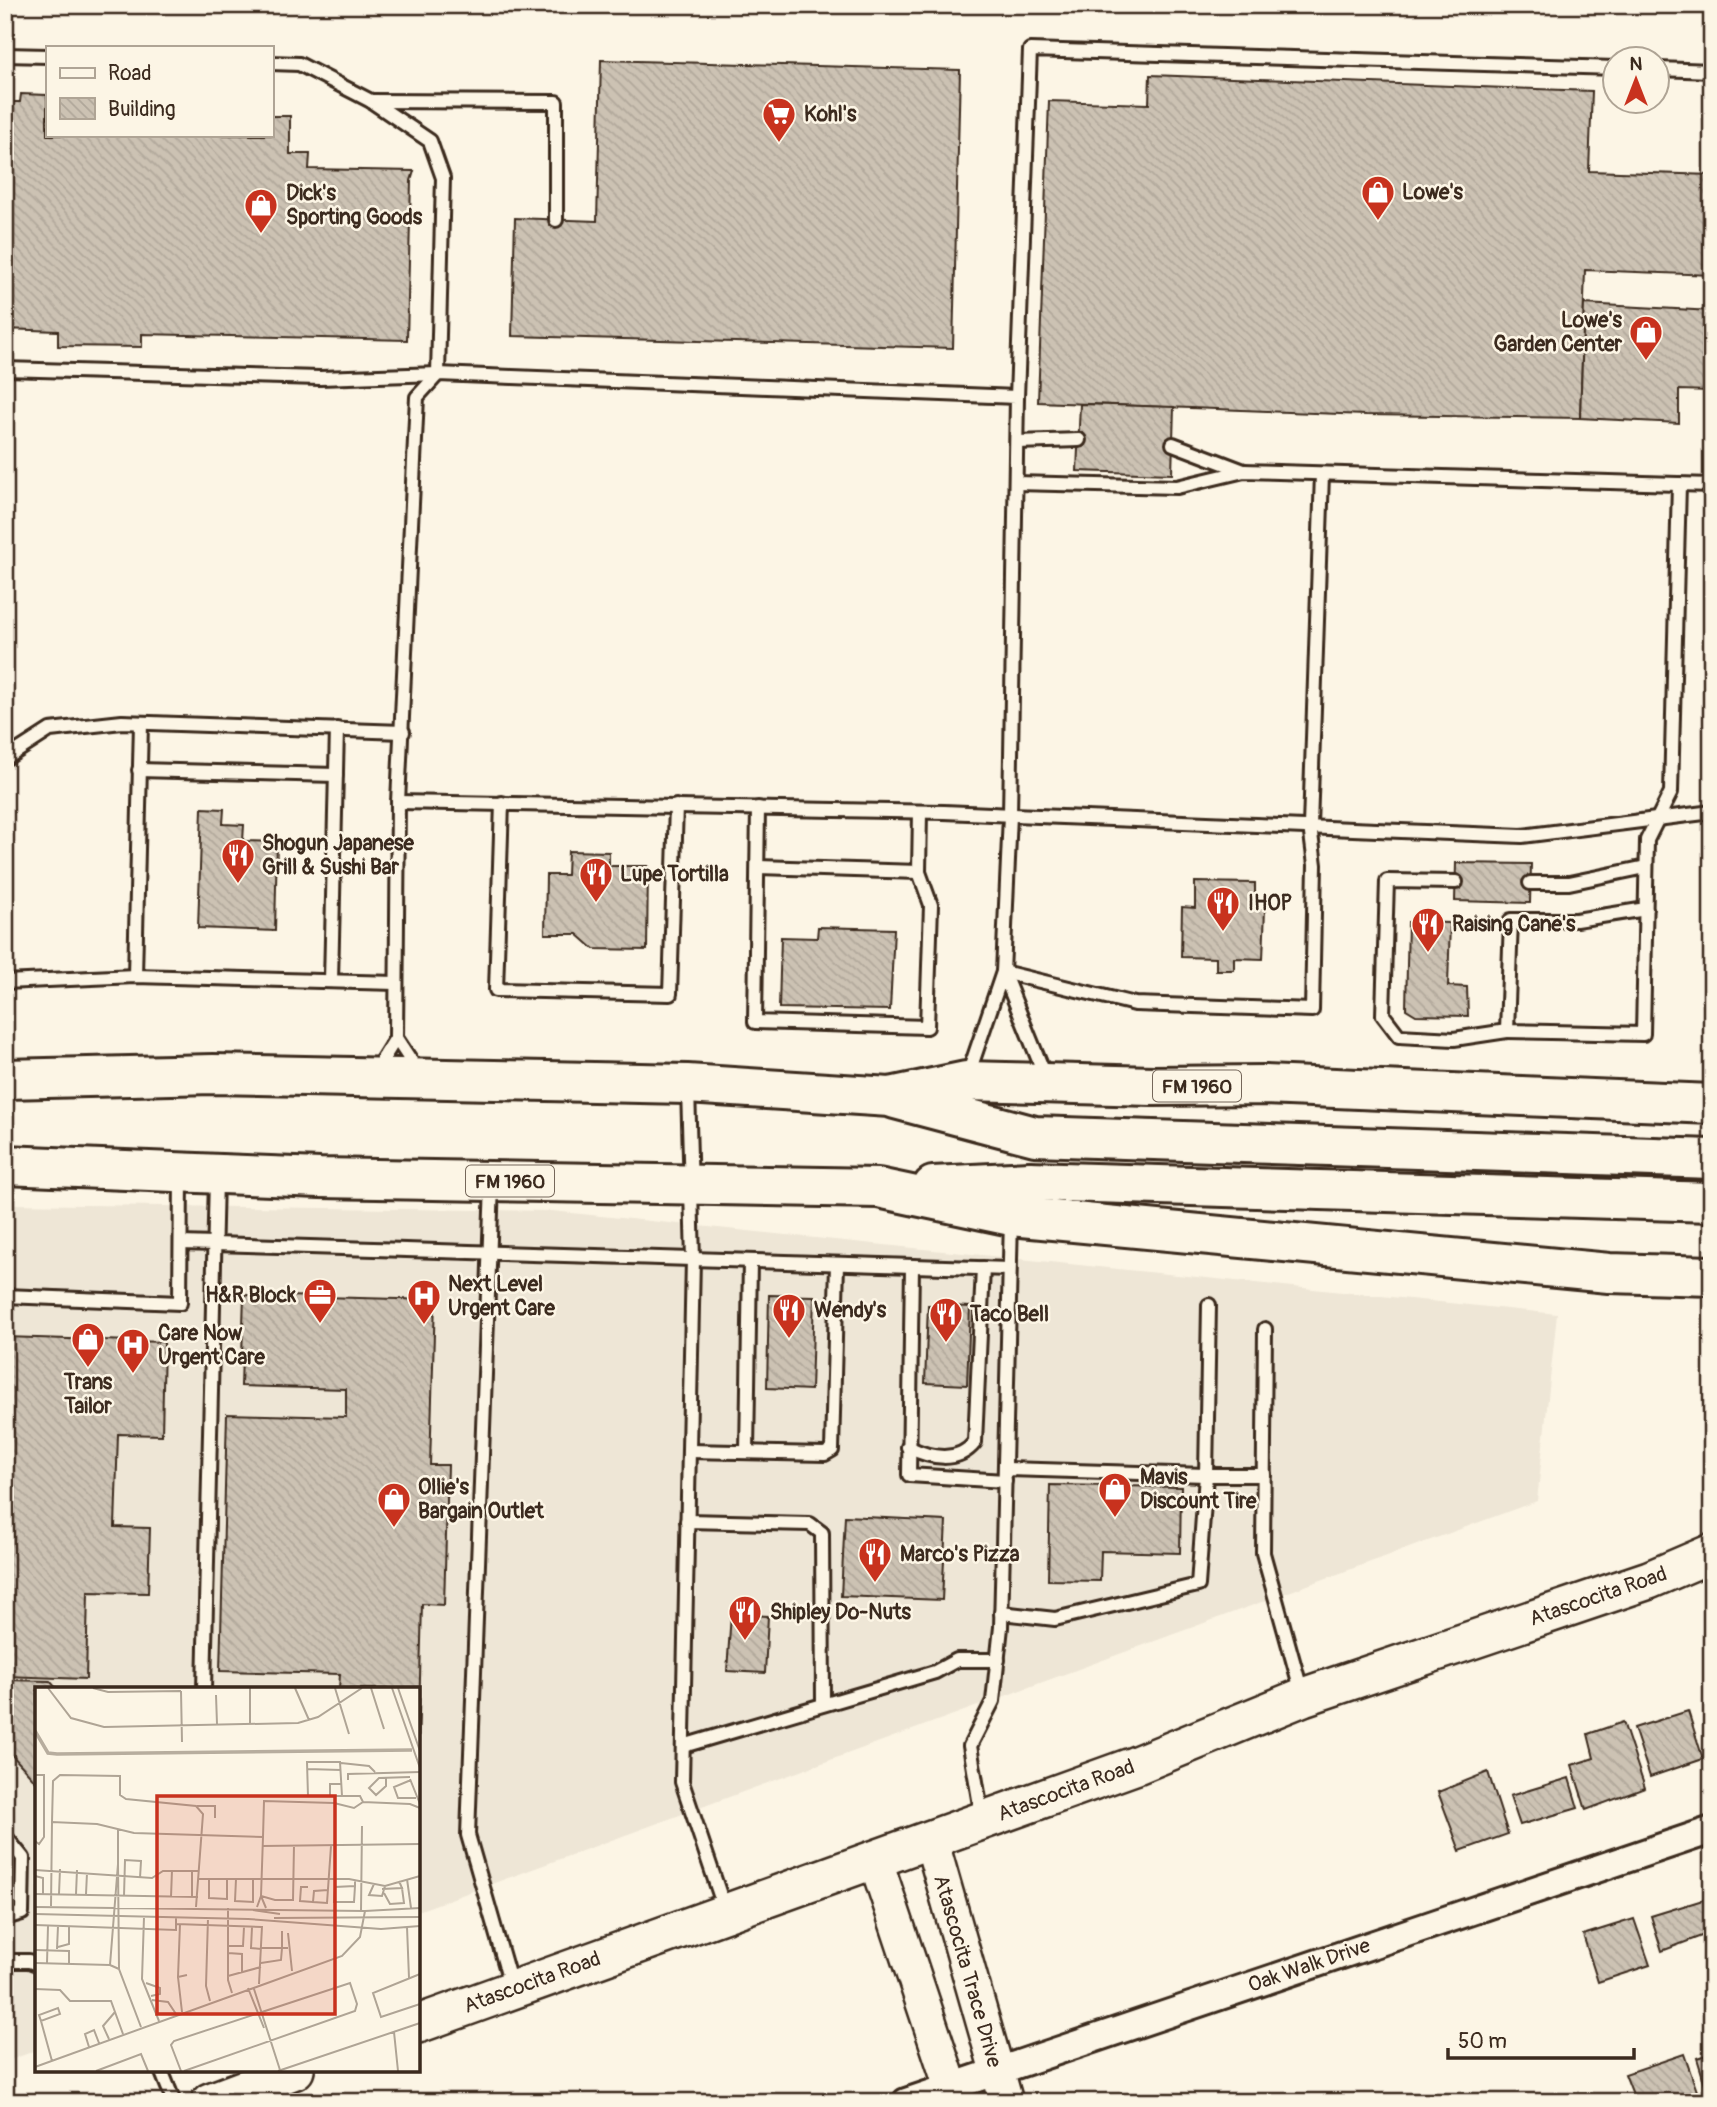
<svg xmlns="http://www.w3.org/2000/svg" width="1717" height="2107" font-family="Pangolin,sans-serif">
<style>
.built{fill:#eee6d6}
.building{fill:url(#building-back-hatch);stroke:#3b2a1e;stroke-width:2}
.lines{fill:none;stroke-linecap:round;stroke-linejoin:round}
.service-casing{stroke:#3b2a1e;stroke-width:18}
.minor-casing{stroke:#3b2a1e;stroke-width:32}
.tertiary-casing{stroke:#3b2a1e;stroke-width:38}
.secondary-casing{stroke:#3b2a1e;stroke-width:42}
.primary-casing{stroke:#3b2a1e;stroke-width:44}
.service{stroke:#fcf5e5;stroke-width:12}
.minor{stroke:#fcf5e5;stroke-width:26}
.tertiary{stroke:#fcf5e5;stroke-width:33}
.secondary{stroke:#fcf5e5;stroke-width:37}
.primary{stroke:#fcf5e5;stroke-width:38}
.labels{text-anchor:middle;stroke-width:5;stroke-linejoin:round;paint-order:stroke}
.shield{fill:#fcf5e5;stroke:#75675a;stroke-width:2}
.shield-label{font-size:19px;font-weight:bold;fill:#3b2a1e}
.poi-label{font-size:21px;font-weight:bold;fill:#3b2a1e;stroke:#fcf5e5;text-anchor:start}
.street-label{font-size:21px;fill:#3b2a1e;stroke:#fcf5e5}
.inset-river{fill:none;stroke:#b7ad9e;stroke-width:3.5}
.inset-road{fill:none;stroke:#afa495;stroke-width:2}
.view{fill:#c8321e;fill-opacity:0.15;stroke:#c8321e;stroke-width:3.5}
.inset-edge{fill:none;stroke:#3b2a1e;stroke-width:3.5}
</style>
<defs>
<pattern id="building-back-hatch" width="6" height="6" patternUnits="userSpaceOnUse" patternTransform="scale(1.75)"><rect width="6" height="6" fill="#ccc2b3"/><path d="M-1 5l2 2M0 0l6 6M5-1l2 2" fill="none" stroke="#b0a79a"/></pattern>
</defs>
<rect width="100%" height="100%" fill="#fcf5e5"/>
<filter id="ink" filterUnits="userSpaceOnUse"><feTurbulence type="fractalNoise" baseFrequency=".0143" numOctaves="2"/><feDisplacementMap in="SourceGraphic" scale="14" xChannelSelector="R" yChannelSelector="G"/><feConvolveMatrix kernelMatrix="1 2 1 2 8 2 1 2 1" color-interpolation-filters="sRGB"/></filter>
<g filter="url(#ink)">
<polygon class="built" points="5,1204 552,1211 1557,1314 1537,1501 418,1911 418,1689 37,1689 37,2050 5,2062"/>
<g class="building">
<polygon points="601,60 960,70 953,348 512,336 515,218 597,221"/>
<polygon points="1150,75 1592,91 1589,171 1712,175 1712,275 1585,270 1580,418 1366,415 1038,402 1049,101 1149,104"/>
<polygon points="21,94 47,95 47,135 271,135 271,116 290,116 290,154 310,154 309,169 414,171 411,181 407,340 142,334 142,347 58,346 58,331 5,329 5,102 20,102"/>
<polygon points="1584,304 1712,311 1710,391 1679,390 1679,423 1580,418"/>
<polygon points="1080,404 1174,407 1172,474 1077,471"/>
<polygon points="202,808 224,809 223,824 244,825 243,841 277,842 275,931 198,928"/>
<polygon points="568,851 609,852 609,866 648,866 647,950 594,949 577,934 545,934 546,875 567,875"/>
<polygon points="1456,863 1531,864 1530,903 1455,901"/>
<polygon points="1195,882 1255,883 1255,909 1265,909 1263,959 1234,958 1234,970 1216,970 1216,958 1181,957 1182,907 1195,908"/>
<polygon points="1408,922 1450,923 1448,986 1467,987 1468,1016 1416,1015 1406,1009"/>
<polygon points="818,927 894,929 890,1010 779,1008 781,937 817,938"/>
<polygon points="244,1295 435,1300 430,1465 448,1465 444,1605 422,1604 418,1752 418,1689 339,1689 340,1674 220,1671 227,1414 346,1417 346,1389 241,1386"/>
<polygon points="769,1295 814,1296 811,1390 767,1388"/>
<polygon points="928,1305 970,1307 967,1385 925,1383"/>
<polygon points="5,1337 164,1342 162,1435 118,1434 115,1527 150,1528 148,1593 88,1592 86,1679 5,1676"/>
<polygon points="1050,1485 1181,1487 1180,1553 1101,1551 1100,1581 1048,1580"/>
<polygon points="845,1516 946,1521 942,1600 841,1596"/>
<polygon points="731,1614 768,1616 765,1673 727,1671"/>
<polygon points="5,1680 50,1681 57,1689 37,1689 37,1783 11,1754 5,1754"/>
<polygon points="1688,1711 1703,1759 1650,1777 1634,1728"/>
<polygon points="1623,1722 1645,1788 1586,1810 1572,1765 1594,1758 1588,1734"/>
<polygon points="1488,1772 1508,1834 1460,1851 1438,1792"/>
<polygon points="1569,1778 1578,1808 1520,1825 1510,1796"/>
<polygon points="1706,1899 1712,1916 1712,1932 1662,1951 1651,1916"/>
<polygon points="1634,1919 1650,1965 1598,1982 1583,1935"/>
<polygon points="1712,2053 1712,2089 1707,2091 1697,2058"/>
<polygon points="1684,2054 1698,2094 1672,2102 1636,2102 1625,2074"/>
</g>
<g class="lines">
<defs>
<g id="service">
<polyline points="5,55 47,56"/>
<polyline points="271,63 299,64 371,101 430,141 443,178 438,374 417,397 398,802 396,1038 376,1070"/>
<polyline points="1658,69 1712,71"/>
<polyline points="371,101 556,102 556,220"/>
<polyline points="5,369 320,378 438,374 1017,397 1010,815 1003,972 1135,1004 1312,1010 1315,865 1310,826 1322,474"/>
<polyline points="1017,397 1030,50 1616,68"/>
<polyline points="1017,442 1079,440"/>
<polyline points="1173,444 1244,471"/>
<polyline points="1016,483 1177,487 1244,471 1712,485"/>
<polyline points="5,759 50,730 122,722 403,732"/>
<polyline points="139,770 336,775"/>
<polyline points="398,802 944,812 1522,836 1712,812"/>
<polyline points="502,803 496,990 670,994 676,806"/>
<polyline points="758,808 755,1022 927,1027 931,905 919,872 920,812"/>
<polyline points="758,867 919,872"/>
<polyline points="1456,882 1387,881 1383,1015 1399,1036 1454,1039 1507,1031"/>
<polyline points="1530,883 1569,883 1646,867"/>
<polyline points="1646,909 1576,920 1511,920 1507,1031 1643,1034 1647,840 1671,792 1679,484"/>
<polyline points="135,976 141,723"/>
<polyline points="331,981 337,729"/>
<polyline points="5,982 135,976 396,983"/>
<polyline points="1712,1024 1712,1027"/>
<polyline points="396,1038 419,1073"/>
<polyline points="968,1075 1003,972 1046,1078"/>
<polyline points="688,1089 693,1259 682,1782 725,1910"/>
<polyline points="492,1184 468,1835 511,1985"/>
<polyline points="181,1243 1009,1269"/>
<polyline points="912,1266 909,1475 1005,1481"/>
<polyline points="5,1296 180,1303 181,1176"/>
<polyline points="1265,1329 1263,1553 1302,1693"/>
<path d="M908,1447C930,1458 958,1464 975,1442L983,1268"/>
<polyline points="689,1451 825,1454 832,1450 837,1264"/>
<polyline points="747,1452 750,1261"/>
<polyline points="1005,1469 1206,1475 1209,1305"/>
<polyline points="687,1521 810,1524 822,1533 823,1703"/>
<polyline points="1001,1613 1055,1619 1198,1585 1206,1475 1264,1475"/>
<polyline points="204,1689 216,1178"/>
<polyline points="683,1746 935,1672 957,1660 998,1660"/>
<polyline points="982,1817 970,1746 993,1701 1001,1627 1011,1219"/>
<polyline points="5,1836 23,1858 22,1913 5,1918"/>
<polyline points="5,1961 29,1961 37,1964"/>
<polyline points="161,2070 174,2102"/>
</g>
<polyline id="minor" points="906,2102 1712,1830"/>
<g id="tertiary">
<polyline points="931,1840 1006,2102"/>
<polyline points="875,1859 956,2102"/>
</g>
<g id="secondary">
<polyline points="418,2024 1134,1766 1303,1697 1649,1580 1712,1553"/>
<polyline points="210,2102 295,2070"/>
</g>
<g id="primary">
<polyline points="5,1079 213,1074 687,1084 890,1097 966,1081 1153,1086 1265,1085 1712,1104"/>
<polyline points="895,1099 1035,1136 1712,1159"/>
<polyline points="5,1165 320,1178 878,1188 1011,1216 1609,1273 1712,1276"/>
<polyline points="933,1186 1030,1181 1712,1202"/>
</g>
</defs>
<use href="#service" class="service-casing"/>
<use href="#minor" class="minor-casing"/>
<use href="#tertiary" class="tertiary-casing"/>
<use href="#secondary" class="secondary-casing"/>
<use href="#primary" class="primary-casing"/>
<use href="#service" class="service"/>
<use href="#minor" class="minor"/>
<use href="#tertiary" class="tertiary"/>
<use href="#secondary" class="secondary"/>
<use href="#primary" class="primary"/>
</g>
</g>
<defs>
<symbol id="supermarket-pin" viewBox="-11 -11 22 30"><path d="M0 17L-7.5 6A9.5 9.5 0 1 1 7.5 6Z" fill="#c8321e" stroke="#fcf5e5"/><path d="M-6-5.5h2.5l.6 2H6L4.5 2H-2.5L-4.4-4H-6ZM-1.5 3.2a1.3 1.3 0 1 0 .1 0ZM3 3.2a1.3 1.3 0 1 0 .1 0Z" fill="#fff"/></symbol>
<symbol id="shop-pin" viewBox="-11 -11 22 30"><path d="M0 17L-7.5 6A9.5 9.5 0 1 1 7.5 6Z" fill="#c8321e" stroke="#fcf5e5"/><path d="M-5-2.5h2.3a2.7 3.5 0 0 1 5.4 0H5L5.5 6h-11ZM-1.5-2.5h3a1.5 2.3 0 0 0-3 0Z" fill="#fff"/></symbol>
<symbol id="restaurant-pin" viewBox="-11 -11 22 30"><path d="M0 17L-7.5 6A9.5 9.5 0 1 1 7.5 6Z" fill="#c8321e" stroke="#fcf5e5"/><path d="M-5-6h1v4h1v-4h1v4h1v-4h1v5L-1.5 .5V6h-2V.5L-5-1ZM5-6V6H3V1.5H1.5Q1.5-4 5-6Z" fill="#fff"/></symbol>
<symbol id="office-pin" viewBox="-11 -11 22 30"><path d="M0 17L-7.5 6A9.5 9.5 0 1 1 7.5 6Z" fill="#c8321e" stroke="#fcf5e5"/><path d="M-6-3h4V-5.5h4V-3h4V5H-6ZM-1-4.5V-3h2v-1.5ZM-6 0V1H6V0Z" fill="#fff"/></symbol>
<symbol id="hospital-pin" viewBox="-11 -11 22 30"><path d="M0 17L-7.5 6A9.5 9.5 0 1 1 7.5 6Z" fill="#c8321e" stroke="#fcf5e5"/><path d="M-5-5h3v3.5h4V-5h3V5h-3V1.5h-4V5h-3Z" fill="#fff"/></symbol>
</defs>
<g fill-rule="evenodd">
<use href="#supermarket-pin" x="760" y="95" width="38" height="52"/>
<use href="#shop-pin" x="1359" y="173" width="38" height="52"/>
<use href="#shop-pin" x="242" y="186" width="38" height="52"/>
<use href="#shop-pin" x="1627" y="313" width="38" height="52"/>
<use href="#restaurant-pin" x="219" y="836" width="38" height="52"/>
<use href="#restaurant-pin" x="577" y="855" width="38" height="52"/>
<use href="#restaurant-pin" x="1204" y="884" width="38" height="52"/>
<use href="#restaurant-pin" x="1409" y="905" width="38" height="52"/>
<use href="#office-pin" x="301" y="1276" width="38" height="52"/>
<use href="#hospital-pin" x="405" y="1277" width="38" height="52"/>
<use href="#restaurant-pin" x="770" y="1291" width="38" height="52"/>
<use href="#restaurant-pin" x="927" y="1295" width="38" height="52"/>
<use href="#shop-pin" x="69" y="1320" width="38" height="52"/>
<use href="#hospital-pin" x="114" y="1326" width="38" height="52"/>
<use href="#shop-pin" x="1096" y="1470" width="38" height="52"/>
<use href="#shop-pin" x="375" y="1480" width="38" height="52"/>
<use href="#restaurant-pin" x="856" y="1535" width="38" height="52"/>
<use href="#restaurant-pin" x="726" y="1593" width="38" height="52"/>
</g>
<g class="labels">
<g class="shield">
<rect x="1153" y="1070.5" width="88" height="31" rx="5"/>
<rect x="466" y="1165.5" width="88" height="31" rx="5"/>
</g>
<g class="shield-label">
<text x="1197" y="1093">FM 1960</text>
<text x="510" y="1188">FM 1960</text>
</g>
<g class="poi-label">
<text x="804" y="121">Kohl's</text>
<text x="1402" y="199">Lowe's</text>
<text x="286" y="200">Dick's<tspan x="286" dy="24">Sporting Goods</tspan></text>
<text x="1622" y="327" text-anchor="end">Lowe's<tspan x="1622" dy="24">Garden Center</tspan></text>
<text x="262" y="850">Shogun Japanese<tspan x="262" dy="24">Grill &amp; Sushi Bar</tspan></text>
<text x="620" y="881">Lupe Tortilla</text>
<text x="1248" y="910">IHOP</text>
<text x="1452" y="931">Raising Cane's</text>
<text x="448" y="1291">Next Level<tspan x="448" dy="24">Urgent Care</tspan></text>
<text x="296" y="1302" text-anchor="end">H&amp;R Block</text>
<text x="814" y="1317">Wendy's</text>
<text x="970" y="1321">Taco Bell</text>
<text x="158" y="1340">Care Now<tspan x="158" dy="24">Urgent Care</tspan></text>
<text x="88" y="1389" text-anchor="middle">Trans<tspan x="88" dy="24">Tailor</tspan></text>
<text x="1140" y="1484">Mavis<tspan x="1140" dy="24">Discount Tire</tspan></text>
<text x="418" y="1494">Ollie's<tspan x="418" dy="24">Bargain Outlet</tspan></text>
<text x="900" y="1561">Marco's Pizza</text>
<text x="770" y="1619">Shipley Do-Nuts</text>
</g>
<g class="street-label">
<text transform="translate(1598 1596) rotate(-19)" y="7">Atascocita Road</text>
<text transform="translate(1066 1790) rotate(-20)" y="7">Atascocita Road</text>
<text transform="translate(1309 1965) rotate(-19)" y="7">Oak Walk Drive</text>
<text transform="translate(968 1971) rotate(74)" y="7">Atascocita Trace Drive</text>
<text transform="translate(532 1982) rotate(-20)" y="7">Atascocita Road</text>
</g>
</g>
<g transform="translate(35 1687)">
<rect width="385" height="385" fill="#fcf5e5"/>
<path class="inset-river" d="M0,44L13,66L22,67L377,63"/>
<path class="inset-road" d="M13,1L36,31L69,40L263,36L283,30L327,1M58,1L73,5L146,4M215,1V37M260,1L274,33M300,1L314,47M336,1L349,42M357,1L385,81M363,1L385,64M146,4L147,55M181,8L182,37M306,76L334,79L340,85M272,82L306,83M0,88H9V150L4,157L0,154M351,91V99L341,108L334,101L344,91L375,90M375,92L385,117M313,93V87L385,85M376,93L359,100L363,111H381M295,109V97H307M307,109L305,75H272L273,109H325L328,115M162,119H180V131M17,135L18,94L25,88L85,89V108L91,112L161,119L168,127L161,220M228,150L229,114L299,116L319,121L328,115L375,117L385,121M227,159L385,157M83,177V142M0,183L117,191L128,184H164M0,189L8,191V207M164,192H314L350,199L385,189M174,192V211L192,212V192M201,192L200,214L218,215V193M372,192L376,221M339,197L334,208L347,209L350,199M320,199L300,200L299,215H319L320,199V193M273,200H266L265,214L278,215M347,202L367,201L364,194M293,203L279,204L278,215L292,216L296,159M349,206L355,217L369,216L367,201M0,207L163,210M24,207L25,182M41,207L42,183M51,207L52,186M89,209L90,173L106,174L105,191M136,210L137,183M157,210V184M16,219L17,135L62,137L99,146L228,150L226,209L240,213H258L259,158M0,220L330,224L385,221M222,220L226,209L231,221M193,221V293L197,306M218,223L245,227M326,224L327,139M0,227L213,232L346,242L385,239M109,230L107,292L124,334M173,231L171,299L175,314M239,231L385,230M141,237L227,240M145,237L143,290L152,288M0,238L141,243V230M217,240L216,261L226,262M372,240L374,291M253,246L257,284M194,259H208L209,240M23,260L34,257V239M226,261H247V244M22,262L23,239M0,263L34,264V277M193,266L207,267V285M0,276L75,278M12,276L13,239M226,276L246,273L247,261H253M84,282L75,278L83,177L84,282L106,340M385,287L338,306L346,330L385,317M193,289L226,280M143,290L147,325M111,296L125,301V307L116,309M224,297L227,239M213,301L229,341M0,302L25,303L35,314H76L88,347M219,302L245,383M117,313L133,315L141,327M23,321L25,327L6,334L4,328ZM6,334L17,374M359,345L363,384M74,352L68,339L80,325M54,360L50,347L59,343L64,356M0,380L307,269L325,250L330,224M61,384L106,367L113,384M146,384L136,358L139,354L315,296L322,317L320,324L149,384M243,384L385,336"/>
<path class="view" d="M122,109H300V327H122Z"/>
<rect width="385" height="385" class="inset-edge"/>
</g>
<rect width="1717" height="2107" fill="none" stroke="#fcf5e5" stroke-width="28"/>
<rect x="14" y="14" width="1689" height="2079" fill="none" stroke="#3b2a1e" stroke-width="2.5" filter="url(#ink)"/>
<rect x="46" y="46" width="228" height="91" fill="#fcf5e5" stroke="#afa495" stroke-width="2"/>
<rect x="60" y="68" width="35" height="10" fill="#fcf5e5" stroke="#afa495" stroke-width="2"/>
<text x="108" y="80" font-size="21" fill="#3b2a1e">Road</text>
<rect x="60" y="98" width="35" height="21" fill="url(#building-back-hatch)" stroke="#afa495" stroke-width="2"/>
<text x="108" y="116" font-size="21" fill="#3b2a1e">Building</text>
<g transform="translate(1636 80)"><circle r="33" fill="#fcf5e5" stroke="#afa495" stroke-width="2"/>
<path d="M0-5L12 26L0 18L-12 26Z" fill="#c8321e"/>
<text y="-10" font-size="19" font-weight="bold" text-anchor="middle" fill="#3b2a1e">N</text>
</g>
<path d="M1448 2048v10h186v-10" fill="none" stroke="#3b2a1e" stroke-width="3.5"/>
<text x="1458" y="2048" font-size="21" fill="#3b2a1e" stroke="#fcf5e5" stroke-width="5" paint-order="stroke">50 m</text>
</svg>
